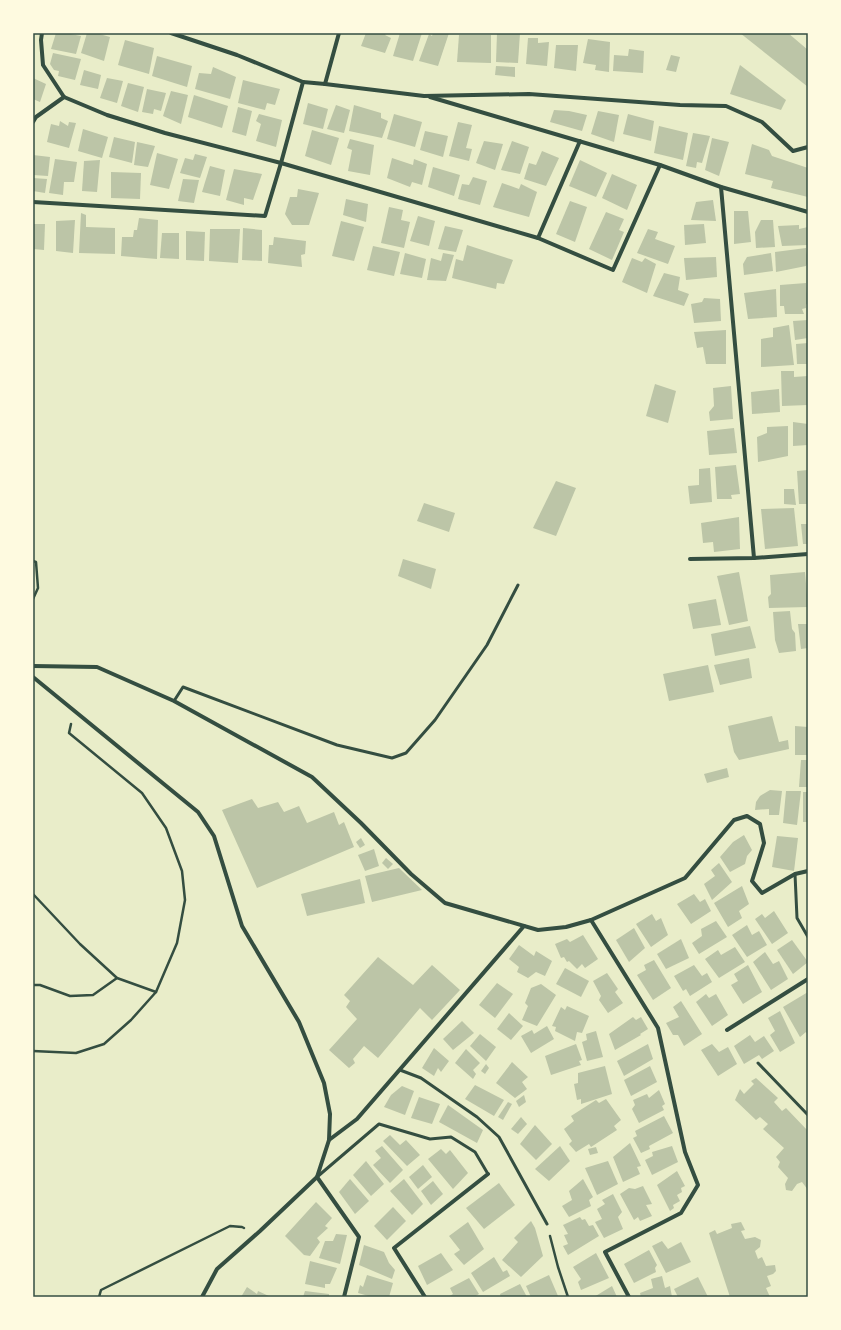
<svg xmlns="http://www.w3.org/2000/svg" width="841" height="1330" font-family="Manrope,sans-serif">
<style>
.building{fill:#bcc5a7}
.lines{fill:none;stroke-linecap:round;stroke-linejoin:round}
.path{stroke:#344e41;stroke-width:2.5}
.service{stroke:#344e41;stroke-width:3}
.minor{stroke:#344e41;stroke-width:4}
.neatline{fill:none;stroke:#344e41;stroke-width:1.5}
</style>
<rect width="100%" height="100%" fill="#e9edc9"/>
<g class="building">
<polygon points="56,33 65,33 81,36 76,54 51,49"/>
<polygon points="87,33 96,33 110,37 104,61 81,53"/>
<polygon points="366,33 386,33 385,35 391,38 385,53 361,46"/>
<polygon points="400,33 422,33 413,61 393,56"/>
<polygon points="433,33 449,33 438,66 419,61 429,34 432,36"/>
<polygon points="497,33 520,33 518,63 496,62"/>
<polygon points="740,33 788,33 808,50 808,87"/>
<polygon points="459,35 491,35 491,63 457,62"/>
<polygon points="528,38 538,38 538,43 549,42 547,66 526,64"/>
<polygon points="588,39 610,42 609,72 595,70 596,65 583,63"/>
<polygon points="125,40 154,48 149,74 118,65"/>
<polygon points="556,45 578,45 576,71 554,68"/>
<polygon points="629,49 644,51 643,73 613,71 614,55 628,56"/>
<polygon points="53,53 81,59 75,80 58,76 59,71 54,70 50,64"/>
<polygon points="671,55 680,57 676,72 666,70"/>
<polygon points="157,56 192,66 187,87 152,76"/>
<polygon points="740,65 786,100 781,110 730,94"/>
<polygon points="496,66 515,67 515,77 495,75"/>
<polygon points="213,67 236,77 230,99 195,89 199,73 211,74"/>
<polygon points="84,70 101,75 98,89 80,85"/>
<polygon points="33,78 46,84 40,102 33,99"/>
<polygon points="107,78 123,81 117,103 100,98"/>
<polygon points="243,80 280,89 275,105 267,103 265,110 238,103"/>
<polygon points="128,83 144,87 138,112 121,106"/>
<polygon points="147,89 166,93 161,111 154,109 153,114 142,112"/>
<polygon points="171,91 188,95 181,124 163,116"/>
<polygon points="194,95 228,106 222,128 188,117"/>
<polygon points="308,103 328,109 323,129 303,124"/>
<polygon points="336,105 350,110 344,133 327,129"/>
<polygon points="354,105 381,113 381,118 388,121 382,138 349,131"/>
<polygon points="238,107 252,111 246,136 232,132"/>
<polygon points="554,110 569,111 587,115 582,131 550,122"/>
<polygon points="598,111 619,115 614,142 591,134"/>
<polygon points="259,114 282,120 276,147 256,141 261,124 256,121"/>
<polygon points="394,114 422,122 415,147 387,139"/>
<polygon points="628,114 654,121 651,141 623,134"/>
<polygon points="60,121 68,126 69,122 76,123 69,148 47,142 51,124 59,126"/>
<polygon points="458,122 472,125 466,148 472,149 469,161 449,156"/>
<polygon points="659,126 688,133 683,160 654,153"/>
<polygon points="83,129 108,137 102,158 78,151"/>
<polygon points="312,130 339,138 331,165 305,156"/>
<polygon points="425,131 448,136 443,157 420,150"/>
<polygon points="693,133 710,136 702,163 697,162 696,168 686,166"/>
<polygon points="114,137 135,142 132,163 109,157"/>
<polygon points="712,138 729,142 719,176 705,170"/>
<polygon points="350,139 374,145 370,175 348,171 352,150 347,148"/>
<polygon points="484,141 503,144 495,170 476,163"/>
<polygon points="512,141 529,147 520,174 501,170"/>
<polygon points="137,142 155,146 148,167 134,165"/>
<polygon points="752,144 769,150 772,156 808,168 808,197 771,188 773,181 745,174"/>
<polygon points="542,151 559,158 546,186 524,179 529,163 536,165"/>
<polygon points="157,153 178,159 169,189 150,185"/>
<polygon points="195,154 207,157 200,178 180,173 185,158 193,160"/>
<polygon points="33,155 50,157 48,176 33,175"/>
<polygon points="392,158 413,165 414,159 427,164 422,185 412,182 410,187 387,178"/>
<polygon points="55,159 77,162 74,182 64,182 63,195 49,193"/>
<polygon points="100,160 97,192 82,191 84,161"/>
<polygon points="580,160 607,173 596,197 569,186"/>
<polygon points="210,166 225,170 220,196 202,192"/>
<polygon points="433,167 460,175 454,196 428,187"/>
<polygon points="234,169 262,174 253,200 244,198 244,205 226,200"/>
<polygon points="111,172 141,173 140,199 111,198"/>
<polygon points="612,174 637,185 627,210 602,198"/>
<polygon points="473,177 487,181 480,205 458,199 462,184 469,185"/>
<polygon points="33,178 47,179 45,193 33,191"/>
<polygon points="183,179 199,180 194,203 178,201"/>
<polygon points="502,183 519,189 521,184 537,192 529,217 493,207"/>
<polygon points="298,189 319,193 309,225 292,225 285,214 290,197 297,197"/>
<polygon points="346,199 368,204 366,222 343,215"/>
<polygon points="713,200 716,221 691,220 696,202"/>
<polygon points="570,201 587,207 575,242 556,234"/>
<polygon points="389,207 403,210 401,220 410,222 404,248 381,243"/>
<polygon points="734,211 748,211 751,242 734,244"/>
<polygon points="606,212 624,219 619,230 624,232 612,260 589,249"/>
<polygon points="81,213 86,215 86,227 115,228 115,254 79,253"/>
<polygon points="418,216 435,221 429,246 410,241"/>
<polygon points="139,218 158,220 157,259 121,256 122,237 133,237 134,230 137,230"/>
<polygon points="75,220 73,253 56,251 56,221"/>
<polygon points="761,220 773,220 775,247 756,248 755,232"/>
<polygon points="341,221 364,227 354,261 332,256"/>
<polygon points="33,224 45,224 44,250 33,249"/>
<polygon points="704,224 706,243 685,245 684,225"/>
<polygon points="799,225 799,229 808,227 808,245 782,246 778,226"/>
<polygon points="445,226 463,230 456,252 438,249"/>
<polygon points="243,228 262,230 262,261 242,260"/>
<polygon points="210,229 240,229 238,263 209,261"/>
<polygon points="648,229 658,232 655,239 675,246 668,264 637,253"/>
<polygon points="186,231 205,232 204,261 186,260"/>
<polygon points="162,233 179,233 179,259 160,258"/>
<polygon points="274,237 306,241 305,254 301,255 302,267 268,263 269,245 273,245"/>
<polygon points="467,245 513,260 504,284 497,283 496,289 452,278 456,259 463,261"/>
<polygon points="373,246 400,252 394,276 367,270"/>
<polygon points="806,248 808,262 806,266 776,272 775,252"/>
<polygon points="405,253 426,259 422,278 400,274"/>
<polygon points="443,253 454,255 446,281 427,280 431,258 441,261"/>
<polygon points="771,253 773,271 744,275 743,264 747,257"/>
<polygon points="716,257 717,277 686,280 684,258"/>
<polygon points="632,258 642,262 645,258 656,264 647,293 622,282"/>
<polygon points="664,273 680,277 678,290 689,294 684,306 653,296"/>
<polygon points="806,283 808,305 806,304 806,308 802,309 804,314 785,314 784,306 780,306 780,285"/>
<polygon points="776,289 777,317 748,319 744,293"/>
<polygon points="704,298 720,299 721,321 694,323 691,304 702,302"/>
<polygon points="808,320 808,338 795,340 793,321"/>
<polygon points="789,325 794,365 761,367 761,339 773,337 773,328"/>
<polygon points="726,330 726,364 706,364 703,347 697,348 694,332"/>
<polygon points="808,343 808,364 797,364 796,344"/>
<polygon points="781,371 794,371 794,377 808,376 808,405 782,406"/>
<polygon points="655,384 676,391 668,423 646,416"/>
<polygon points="731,386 733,419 710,421 709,412 714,406 713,388"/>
<polygon points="779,389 780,412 752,414 751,392"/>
<polygon points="793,422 808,424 808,445 793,446"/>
<polygon points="788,426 788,456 758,462 757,437 767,433 767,427"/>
<polygon points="734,428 737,453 709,455 707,431"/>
<polygon points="736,465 740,494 731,495 732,499 717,499 715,467"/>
<polygon points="710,468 712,502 690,504 688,486 699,485 699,469"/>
<polygon points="808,470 808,504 799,504 797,471"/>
<polygon points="556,481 576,488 556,536 533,528"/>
<polygon points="784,489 794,489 796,505 784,504"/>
<polygon points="424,503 455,513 449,532 417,521"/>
<polygon points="794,508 798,546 765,549 761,509"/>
<polygon points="739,517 740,549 714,552 713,542 703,543 701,523"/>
<polygon points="801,524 808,524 808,544 803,544"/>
<polygon points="403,559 436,569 431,589 398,576"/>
<polygon points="739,572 748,621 729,625 717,576"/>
<polygon points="805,572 808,607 769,608 768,597 771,594 770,575"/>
<polygon points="716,599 721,625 693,629 688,604"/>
<polygon points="790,611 792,629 795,633 796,651 779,653 775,640 773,612"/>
<polygon points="798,624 808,624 808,648 801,649"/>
<polygon points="750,626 756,648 715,656 711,634"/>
<polygon points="749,658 752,678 720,685 714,665"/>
<polygon points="708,665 714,692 669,701 663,674"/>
<polygon points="772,716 779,742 788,740 789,749 739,760 734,752 728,726"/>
<polygon points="795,726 808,727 808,755 795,755"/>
<polygon points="801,760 808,760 808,787 799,787"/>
<polygon points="727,768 729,777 707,783 704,774"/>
<polygon points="770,790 782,791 779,815 769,815 769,809 755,810 756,802 760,796"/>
<polygon points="786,791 801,791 797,825 783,823"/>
<rect x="803" y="792" width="5" height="30"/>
<polygon points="252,799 258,808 278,802 284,812 299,806 307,823 334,812 339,825 344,822 354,847 257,888 222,810"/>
<polygon points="744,835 752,850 747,856 745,864 730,872 720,857 733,842"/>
<polygon points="777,836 798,838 794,871 772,867"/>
<polygon points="361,838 365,845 360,848 356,842"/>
<polygon points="374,849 379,866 365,871 358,855"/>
<polygon points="386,858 393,864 388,869 382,863"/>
<polygon points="719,863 732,882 712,900 704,884 715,876 711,870"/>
<polygon points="399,868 422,890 372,902 365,876"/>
<polygon points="360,879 365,903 307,916 301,894"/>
<polygon points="742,886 749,904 739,911 742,918 728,927 714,903"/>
<polygon points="694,894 700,902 705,899 711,911 691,924 677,904"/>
<polygon points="774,911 788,933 772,944 755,919 762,914 765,918"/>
<polygon points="652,914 656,921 661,918 668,935 651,947 636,924"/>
<polygon points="716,921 727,937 699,954 692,943 702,936 701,929"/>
<polygon points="747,925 752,935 759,931 767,945 747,957 732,935"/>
<polygon points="634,928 645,948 629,962 616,940"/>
<polygon points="583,935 598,959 585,968 582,964 577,969 569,961 567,962 564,957 561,958 555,944 567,939 570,942"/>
<polygon points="681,939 689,958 666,969 657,954"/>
<polygon points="792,940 808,962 793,974 777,950"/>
<polygon points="519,945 534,956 536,951 552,961 545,976 536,972 528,978 517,972 519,967 509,959"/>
<polygon points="735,947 745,962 719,978 705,959 718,950 721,955"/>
<polygon points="765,952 773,964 779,961 788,979 771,990 753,962"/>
<polygon points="378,957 413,985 432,965 460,990 432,1020 420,1008 378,1058 364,1046 353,1059 355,1063 349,1068 329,1050 357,1019 346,1007 350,1001 344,995"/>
<polygon points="654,960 671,988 653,1000 637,975 646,970 644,965"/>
<polygon points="694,965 702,976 707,973 712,982 690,996 686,989 683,991 674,976"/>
<polygon points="748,965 762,992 743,1004 731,985 738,981 734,974"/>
<polygon points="565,968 589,981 581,997 556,984"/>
<polygon points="607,973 618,989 615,992 623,1003 608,1013 599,1000 601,996 593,981"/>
<polygon points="497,983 513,994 495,1018 479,1005"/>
<polygon points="541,984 556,995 537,1026 522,1020 528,1006 525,1003 531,988"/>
<polygon points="808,992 808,1035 806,1032 800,1037 783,1007"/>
<polygon points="706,994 709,998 716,994 728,1015 712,1026 696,1002"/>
<polygon points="681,1001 702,1034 684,1046 678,1035 673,1035 666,1023 679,1017 673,1007"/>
<polygon points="567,1006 589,1016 582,1033 577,1032 575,1041 555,1031 556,1027 552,1026 561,1007 565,1010"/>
<polygon points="780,1011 795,1043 780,1052 770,1035 775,1031 768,1018"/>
<polygon points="509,1013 523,1026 511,1040 497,1029"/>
<polygon points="633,1017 636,1020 641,1017 648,1029 640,1034 641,1035 615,1050 609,1034"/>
<polygon points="462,1021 474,1033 453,1050 443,1039"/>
<polygon points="547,1026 554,1039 531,1053 521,1036 532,1030 534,1034"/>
<polygon points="596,1031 603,1057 587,1061 582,1042 587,1040 586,1034"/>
<polygon points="480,1034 496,1047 486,1061 470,1046"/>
<polygon points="750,1035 755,1042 764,1036 774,1051 762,1059 759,1055 744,1064 734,1046"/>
<polygon points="576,1044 582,1060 579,1061 581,1065 551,1075 545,1056"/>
<polygon points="648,1044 653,1059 624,1076 617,1061"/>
<polygon points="712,1044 719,1052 728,1047 737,1064 718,1076 701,1050"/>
<polygon points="434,1048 449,1061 441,1072 438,1068 434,1076 422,1068"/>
<polygon points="466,1049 480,1063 473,1070 476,1074 473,1079 455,1063"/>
<polygon points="512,1062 528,1077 522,1082 527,1089 515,1098 496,1083"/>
<polygon points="486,1064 489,1068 485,1074 481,1071"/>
<polygon points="605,1066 612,1094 581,1104 581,1099 577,1100 574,1084 578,1083 578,1073"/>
<polygon points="650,1066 657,1082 631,1096 624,1080"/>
<polygon points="756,1078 778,1098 774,1102 782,1111 786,1108 808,1131 808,1190 802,1182 797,1184 792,1191 786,1190 785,1184 788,1178 778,1167 780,1162 776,1157 784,1148 763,1129 768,1124 760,1117 756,1120 735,1100 740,1089 744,1094 754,1084 751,1081"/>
<polygon points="475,1085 504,1100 494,1116 465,1099"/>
<polygon points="402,1086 414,1091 405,1115 384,1107 391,1095"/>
<polygon points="659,1090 665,1104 662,1106 664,1110 639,1123 632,1109 635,1105 633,1100 647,1094 649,1098"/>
<polygon points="524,1095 526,1102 519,1107 516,1101"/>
<polygon points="419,1097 440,1104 432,1124 411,1118"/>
<polygon points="606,1099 621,1120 614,1126 617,1130 591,1147 589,1144 576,1152 569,1144 572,1141 564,1129 574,1121 571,1116 596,1100 599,1103"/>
<polygon points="508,1102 512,1104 503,1120 498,1117"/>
<polygon points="448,1105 483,1130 477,1143 439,1122"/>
<polygon points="664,1116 673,1133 649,1146 650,1149 641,1153 633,1138 637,1136 635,1131"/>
<polygon points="521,1117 527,1124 518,1134 511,1129"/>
<polygon points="535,1125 552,1144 536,1160 520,1144"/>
<polygon points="390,1135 400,1145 406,1140 420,1155 407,1166 383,1141"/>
<polygon points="630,1143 641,1166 637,1167 640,1174 623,1182 613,1157"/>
<polygon points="382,1146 403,1170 390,1183 373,1165 381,1158 375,1151"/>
<polygon points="560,1146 570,1161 549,1181 535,1169"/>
<polygon points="672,1146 678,1162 652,1175 645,1160 653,1156 652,1152"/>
<polygon points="596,1147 598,1153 590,1155 588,1149"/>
<polygon points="441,1149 446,1154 450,1150 468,1173 453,1189 428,1159"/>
<polygon points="366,1161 384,1184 371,1196 353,1175"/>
<polygon points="608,1161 618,1184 597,1195 585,1168"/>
<polygon points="423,1165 432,1177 418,1189 409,1177"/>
<polygon points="677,1171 685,1186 681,1188 682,1192 677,1195 680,1201 673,1205 674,1208 670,1211 657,1185"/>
<polygon points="350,1179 369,1201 355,1214 339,1192"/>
<polygon points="404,1179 423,1204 412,1215 390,1191"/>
<polygon points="583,1179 593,1197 589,1200 591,1206 569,1217 562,1206 572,1200 569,1191"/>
<polygon points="433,1181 443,1194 431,1205 421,1191"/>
<polygon points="499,1183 515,1205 484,1229 466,1208"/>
<polygon points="643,1186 652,1204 646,1205 652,1216 640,1221 638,1217 634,1220 620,1194 629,1188 635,1189"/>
<polygon points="613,1194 622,1212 618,1217 623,1229 604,1238 595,1222 602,1219 597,1209 605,1204 602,1200"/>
<polygon points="316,1202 332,1218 325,1226 328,1228 317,1238 320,1242 310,1256 304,1255 285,1236"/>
<polygon points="393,1207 406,1221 387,1240 374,1226"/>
<polygon points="580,1217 582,1220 585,1219 589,1226 593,1225 599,1236 568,1255 563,1246 568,1244 564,1235 568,1234 563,1225"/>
<polygon points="531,1221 535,1228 543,1256 521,1277 502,1260 518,1242 514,1238"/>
<polygon points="468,1222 484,1249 464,1265 454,1254 460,1250 449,1236"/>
<polygon points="741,1222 745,1230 741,1231 745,1239 755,1237 761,1240 760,1247 755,1251 758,1259 762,1257 766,1266 775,1265 776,1271 773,1274 767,1276 771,1286 766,1288 770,1297 730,1297 709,1233 715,1230 717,1234 732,1228 731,1224"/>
<polygon points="336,1234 347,1235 340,1264 319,1258 325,1241 333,1241"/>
<polygon points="662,1241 668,1249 681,1242 691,1262 666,1273 652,1246"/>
<polygon points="364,1245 384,1252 389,1263 395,1270 392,1279 359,1265"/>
<polygon points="649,1250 657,1265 655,1268 656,1272 634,1283 624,1264"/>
<polygon points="441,1253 453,1270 427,1285 418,1266"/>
<polygon points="596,1253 609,1278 581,1290 578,1282 581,1279 573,1267"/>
<polygon points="494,1257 503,1272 507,1270 510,1276 483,1292 471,1273"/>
<polygon points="310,1261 337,1268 330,1284 325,1284 325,1288 305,1284"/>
<polygon points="367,1275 393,1283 389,1297 372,1297 358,1293 360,1285 363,1287"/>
<polygon points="549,1275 558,1296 531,1297 526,1286"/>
<polygon points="662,1276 665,1288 670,1286 672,1297 641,1297 640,1293 653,1288 651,1279"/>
<polygon points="698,1277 708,1297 678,1297 674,1289"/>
<polygon points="469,1278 479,1294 474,1297 448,1297 453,1294 450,1288"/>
<polygon points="520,1284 527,1297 501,1297 500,1294"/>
<polygon points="612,1286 617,1297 594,1297"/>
<polygon points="247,1287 257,1294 258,1291 271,1297 241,1297"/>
<polygon points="305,1291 329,1294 329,1297 303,1297"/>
</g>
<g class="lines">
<g class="path">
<polyline points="33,561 36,562 38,588 33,599"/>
<polyline points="33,894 80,944 117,978 156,992"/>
<polyline points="33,985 40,985 70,996 93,995 117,978"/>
<polyline points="33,1051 76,1053 104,1044 131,1020 156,992 177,943 185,900 182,871 166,828 142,793 69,733 71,724"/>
<polyline points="550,1236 558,1267 568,1297"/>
<polyline points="99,1297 101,1290 230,1226 242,1227 244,1228"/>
</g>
<g class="service">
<polyline points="174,701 183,687 337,745 392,758 406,753 435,720 487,645 518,585"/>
<polyline points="795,874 797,918 808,937"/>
<polyline points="758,1063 808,1115"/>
<polyline points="400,1070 421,1078 477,1117 499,1137 547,1224"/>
<polyline points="317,1177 379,1124 430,1139 451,1137 475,1152 488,1174"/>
</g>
<g class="minor">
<polyline points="42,33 41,40 43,65 64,97 107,115 165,133 281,163 538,238 613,270 660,165"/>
<polyline points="171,33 237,55 303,82 325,84 339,33"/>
<polyline points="325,84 424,96 529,94 680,105 726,106 762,122 793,151 808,147"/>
<polyline points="430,97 660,165 721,187 808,212"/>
<polyline points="33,122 36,117 64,97"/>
<polyline points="721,187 754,558"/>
<polyline points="33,202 265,216 281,163 303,82"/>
<polyline points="538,238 580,141"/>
<polyline points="690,559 754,558 808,554"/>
<polyline points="33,666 97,667 174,701 312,777 361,823 411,874 445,903 538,930 566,927 591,920 685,878 734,820 747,816 760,824 764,843 752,881 762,893 795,874 808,871"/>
<polyline points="33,677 198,812 214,836 242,926 299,1022 324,1083 330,1114 329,1140 317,1177 260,1231 217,1269 202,1297"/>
<polyline points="591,920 658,1028 685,1152 698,1185 681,1213 605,1252 629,1297"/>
<polyline points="727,1030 808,979"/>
<polyline points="329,1140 357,1119 524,926"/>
<polyline points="317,1177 359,1237 344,1297"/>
<polyline points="425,1297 394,1248 488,1174"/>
</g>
</g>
<rect width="841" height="1330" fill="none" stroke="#fefae0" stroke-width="68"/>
<rect x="34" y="34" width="773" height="1262" class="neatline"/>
</svg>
